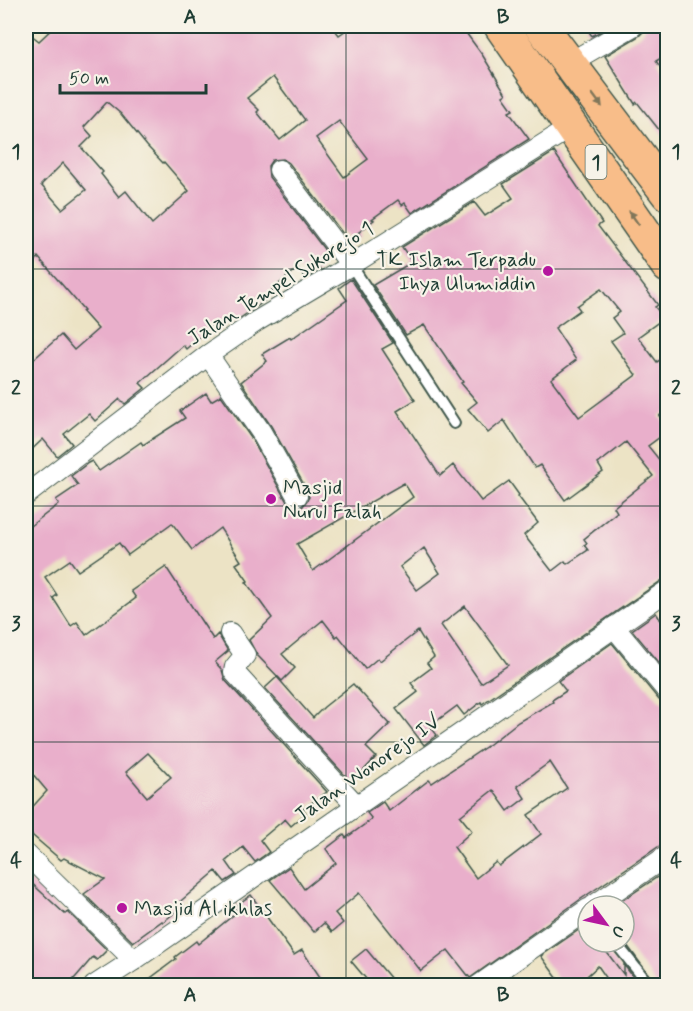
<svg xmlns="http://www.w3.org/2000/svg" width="693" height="1011" font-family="Mynerve,sans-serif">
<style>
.building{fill:#e9afcb;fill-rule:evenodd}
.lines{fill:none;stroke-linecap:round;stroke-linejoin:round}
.lane-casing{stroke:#3e564a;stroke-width:14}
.street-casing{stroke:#3e564a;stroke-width:22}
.highway-casing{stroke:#3e564a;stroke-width:36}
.lane{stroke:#fff;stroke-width:10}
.street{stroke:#fff;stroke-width:20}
.highway{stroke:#f8bd89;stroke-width:33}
.oneway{fill:#81775a}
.grid{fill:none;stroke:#1f3d34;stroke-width:1.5;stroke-opacity:0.55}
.poi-dot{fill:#b5179e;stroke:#f7f3e8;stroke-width:2}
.labels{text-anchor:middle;stroke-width:4.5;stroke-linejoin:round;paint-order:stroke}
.shield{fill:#f7f3e8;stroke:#60746a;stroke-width:1.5}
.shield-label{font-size:20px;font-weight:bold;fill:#1f3d34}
.poi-label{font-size:21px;fill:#1f3d34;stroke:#f7f3e8;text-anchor:start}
.street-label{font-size:21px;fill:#1f3d34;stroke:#f7f3e8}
.neatline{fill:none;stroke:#1f3d34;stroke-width:2}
.grid-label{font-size:20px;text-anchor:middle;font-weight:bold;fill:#1f3d34}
</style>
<rect width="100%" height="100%" fill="#f7f3e8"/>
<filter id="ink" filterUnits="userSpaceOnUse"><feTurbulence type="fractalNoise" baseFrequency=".0167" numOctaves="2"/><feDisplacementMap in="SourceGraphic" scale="12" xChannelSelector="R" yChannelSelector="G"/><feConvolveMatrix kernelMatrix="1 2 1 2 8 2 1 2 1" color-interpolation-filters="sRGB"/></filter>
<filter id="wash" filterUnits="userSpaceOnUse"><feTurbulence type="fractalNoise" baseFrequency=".008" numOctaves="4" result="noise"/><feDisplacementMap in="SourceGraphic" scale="24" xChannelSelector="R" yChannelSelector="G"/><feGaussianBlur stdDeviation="1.35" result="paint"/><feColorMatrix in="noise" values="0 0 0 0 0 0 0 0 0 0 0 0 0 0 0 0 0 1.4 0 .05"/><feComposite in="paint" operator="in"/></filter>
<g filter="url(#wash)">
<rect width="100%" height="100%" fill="#ece3c5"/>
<g id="blocks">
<g class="building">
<path d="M55,26H332L339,35L352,26H461L483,56L506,94L503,96L513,110L509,112L529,139L412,213L405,203L402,205L398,200L372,219L374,220L358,233L360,236L350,243L289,163L283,159L272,160L268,166L269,177L327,253L315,263L320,269L306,278L298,268L272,290L274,293L259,305L236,321L233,317L221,327L217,322L186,349L183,345L140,383L145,388L125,404L120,399L95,421L89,414L64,434L72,444L57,456L43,439L26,455V366L61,335L74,350L98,329L82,311L84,310L38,257L26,277V31L39,41ZM273,77L305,120L280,140L257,112L259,110L247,98ZM107,102L121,114L147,146L163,163L164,162L189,191L152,224L126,191L119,197L101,174L103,172L81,147L92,136L84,127ZM339,121L368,159L344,177L316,138ZM63,163L86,190L62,209L41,185Z"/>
<polygon points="585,26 610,26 592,36"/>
<polygon points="645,26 668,26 668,54 656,61 668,78 668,141 637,102 635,104 605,56 639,36 644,31"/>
<path d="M554,152L602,223L598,226L658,305L655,307L664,318L638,337L657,362L668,355V410L659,416L668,427V431L648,446L665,467L668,465V576L482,704L481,702L464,715L457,706L430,726L437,735L424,745L396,709L418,692L411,683L431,668L427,663L434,657L418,631L380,661L378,658L365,669L338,635L336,637L323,620L282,654L295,668L282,681L257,655L249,640L272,618L246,582L248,581L236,564L241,561L220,528L192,550L172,523L128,555L119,543L78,571L70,560L45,577L57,595L53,598L71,626L77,622L86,635L136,598L131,591L166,567L213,639L218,634L228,651L215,662L222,670L225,680L327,792L303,809L306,813L291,826L285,819L260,840L269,852L255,862L243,847L226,861L236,875L225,882L216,871L176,905L179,909L163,922L162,921L133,942L84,894L105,879L64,858L61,860L26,830V814L47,791L26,766V529L59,504L56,500L78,485L71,476L88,463L92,461L99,471L141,442L143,445L185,418L180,411L206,393L211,401L221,395L251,438L287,502L296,508L303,506L309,497L307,490L271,426L241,382L267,361L262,354L290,337L291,339L347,300L339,288L351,279L393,343L382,349L415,400L397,411L440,476L453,465L481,501L509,481L519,495L518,496L538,523L524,535L552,571L565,561L567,564L588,550L584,545L587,543L584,539L617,512L614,507L653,476L626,442L598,464L603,472L565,500L540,465L535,468L504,420L488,433L468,409L477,402L461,383L463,382L424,325L406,335L373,285L412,262L402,247L474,202L485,216L513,198L503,184ZM601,289L620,312L612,318L623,333L611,341L636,375L579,417L551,379L576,360L555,328L580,310L577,306ZM404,483L413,497L313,571L297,544ZM424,548L440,573L417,590L400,567ZM465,606L508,665L481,683L441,625ZM148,753L171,777L147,797L126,772Z"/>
<polygon points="656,613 668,631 667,672 632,630"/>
<path d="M612,643L659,700L668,706V843L661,845L581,899L470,978L448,950L421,971L359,893L335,913L343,923L332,932L324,923L314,932L270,880L289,867L304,889L336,863L326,849L344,835L346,838L372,819L367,813L383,802L389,811L429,780L432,783L490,744L518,722L553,702L552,700L566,691L558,681ZM550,762L567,788L528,815L541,834L499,866L496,862L476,878L454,847L472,831L460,816L493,790L508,811L525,798L517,786Z"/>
<polygon points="277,677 313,718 324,707 353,684 390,724 366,747 376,757 352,783 265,688"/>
<polygon points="668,870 668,979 657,986 624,941 624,906 614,906"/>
<polygon points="26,878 65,914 68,912 107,950 97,960 93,957 68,986 26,986"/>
<polygon points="251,895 294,955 302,950 326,986 140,986 176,959 175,957 196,941 198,944 237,912 234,907"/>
<polygon points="586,925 588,942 599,942 624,975 624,965 640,986 612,986 598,966 576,986 563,986 541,956"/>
<polygon points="366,949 397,986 372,986 351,961"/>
</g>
</g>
</g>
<g filter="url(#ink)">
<use href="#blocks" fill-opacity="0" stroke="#3e564a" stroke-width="1.5"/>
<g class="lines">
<defs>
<g id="lane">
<polyline points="351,265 454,423"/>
<polyline points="615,942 650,986"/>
</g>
<g id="street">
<polyline points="569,63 633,26"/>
<polyline points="279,170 351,265"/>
<polyline points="208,355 261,432 297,496"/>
<polyline points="26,495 208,355 257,321 351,265 571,127"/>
<polyline points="614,627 668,692"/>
<polyline points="230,633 245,655 235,667 234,672 356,805"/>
<polyline points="26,854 134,960"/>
<polyline points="593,906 668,855"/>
<polyline points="94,986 134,960 668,590"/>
<polyline points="478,986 588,909"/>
</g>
<g id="highway">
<polyline points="501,26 668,266"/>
<polyline points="541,26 668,194"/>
</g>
</defs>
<use href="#lane" class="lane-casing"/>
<use href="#street" class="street-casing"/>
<use href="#highway" class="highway-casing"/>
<use href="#lane" class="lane"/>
<use href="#street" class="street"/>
<use href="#highway" class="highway"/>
</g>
<defs><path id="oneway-solid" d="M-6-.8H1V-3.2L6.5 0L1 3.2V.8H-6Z" transform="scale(1.5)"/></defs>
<g class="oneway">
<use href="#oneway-solid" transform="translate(597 100) rotate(53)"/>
<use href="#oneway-solid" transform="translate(634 218) rotate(-125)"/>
</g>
</g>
<path class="grid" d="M346,26V986M26,269H668M26,506H668M26,742H668"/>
<g class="poi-dot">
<circle cx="548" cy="271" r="6"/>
<circle cx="271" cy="499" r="6"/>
<circle cx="122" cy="908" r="6"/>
</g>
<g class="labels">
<rect class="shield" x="585.5" y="145" width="21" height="34" rx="4.5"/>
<g class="shield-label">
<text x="596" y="169">1</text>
</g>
<g class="poi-label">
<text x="536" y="266" text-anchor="end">TK Islam Terpadu<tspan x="536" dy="24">Ihya Ulumiddin</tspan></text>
<text x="283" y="494">Masjid<tspan x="283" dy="24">Nurul Falah</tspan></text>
<text x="134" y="915">Masjid Al ikhlas</text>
</g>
<g class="street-label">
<text transform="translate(280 283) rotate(-32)" y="7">Jalan Tempel Sukorejo 1</text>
<text transform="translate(367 768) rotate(-35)" y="7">Jalan Wonorejo IV</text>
</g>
</g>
<rect width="693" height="1011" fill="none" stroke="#f7f3e8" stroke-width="66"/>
<g transform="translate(606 924) rotate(123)"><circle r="28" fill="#f7f3e8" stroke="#a1aaa0" stroke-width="1.5"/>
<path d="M0-4.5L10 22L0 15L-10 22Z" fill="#b5179e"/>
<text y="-9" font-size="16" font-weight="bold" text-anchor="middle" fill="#1f3d34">U</text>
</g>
<path d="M60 84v9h146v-9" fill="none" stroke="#1f3d34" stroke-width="3"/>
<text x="69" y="84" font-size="18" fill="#1f3d34" stroke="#f7f3e8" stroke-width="4.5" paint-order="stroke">50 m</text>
<rect x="33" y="33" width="627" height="945" class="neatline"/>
<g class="grid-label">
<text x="190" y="23">A</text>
<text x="503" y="23">B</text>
<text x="16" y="158">1</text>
<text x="676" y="158">1</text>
<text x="16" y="394">2</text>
<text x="676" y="394">2</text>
<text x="16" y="630">3</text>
<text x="676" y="630">3</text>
<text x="16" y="867">4</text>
<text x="676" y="867">4</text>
<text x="190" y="1001">A</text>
<text x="503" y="1001">B</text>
</g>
</svg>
